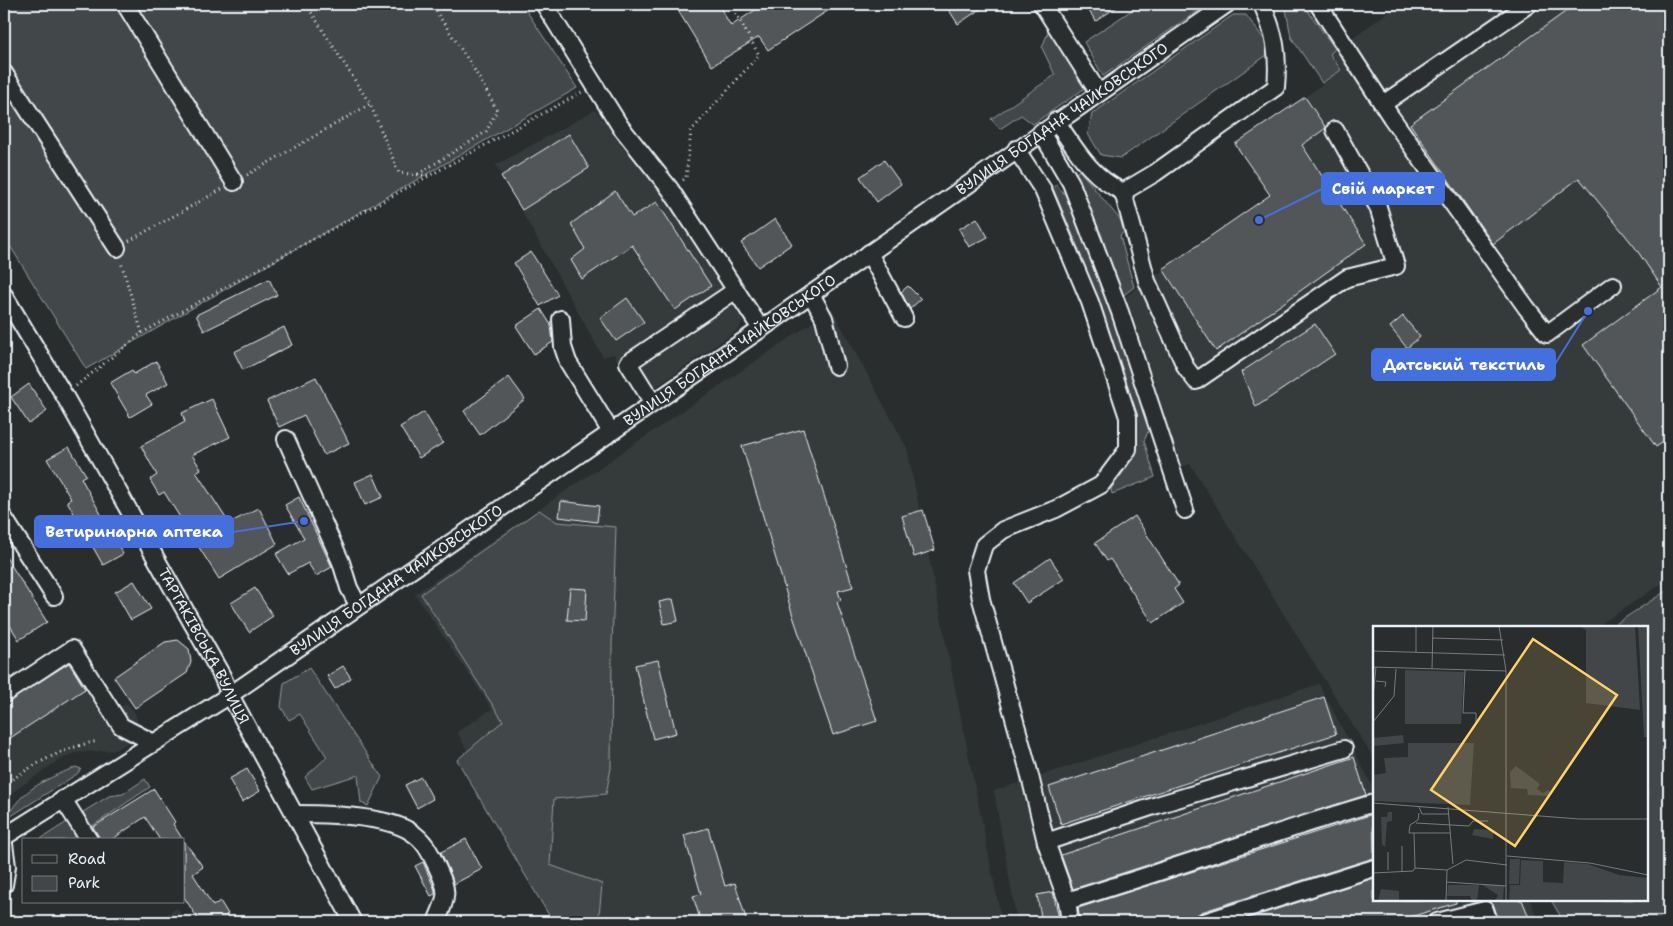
<svg xmlns="http://www.w3.org/2000/svg" width="1673" height="926" font-family="'Shantell Sans',sans-serif">
<style>
.built{fill:#363a3b}
.green{fill:#424648;stroke:#959ca0}
.building{fill:#535759;stroke:#e8f1f8}
.lines{fill:none;stroke-linecap:round;stroke-linejoin:round}
.minor-casing{stroke:#e8f1f8;stroke-width:20}
.path{stroke:#e8f1f8;stroke-width:3;stroke-dasharray:1 4;stroke-linecap:butt}
.minor{stroke:#2a2d2e;stroke-width:16}
.labels{text-anchor:middle;stroke-width:4;stroke-linejoin:round;paint-order:stroke}
.street-label{font-size:15px;fill:#e8f1f8;stroke:#2a2d2e}
.inset-road{fill:none;stroke:#767b7f;stroke-width:1}
.view{fill:#ffd166;fill-opacity:0.15;stroke:#ffd166;stroke-width:2.5}
.inset-edge{fill:none;stroke:#e8f1f8;stroke-width:2.5}
.leader{fill:none;stroke:#466fde;stroke-width:2}
.callout-dot{fill:#466fde;stroke:#2a2d2e;stroke-width:2}
.callout{fill:#466fde;stroke:#466fde;stroke-width:2}
.callout-label{font-size:16px;text-anchor:middle;font-weight:bold;fill:#fff}
</style>
<rect width="100%" height="100%" fill="#2a2d2e"/>
<filter id="ink" filterUnits="userSpaceOnUse"><feTurbulence type="fractalNoise" baseFrequency=".02" numOctaves="2"/><feDisplacementMap in="SourceGraphic" scale="10" xChannelSelector="R" yChannelSelector="G"/><feConvolveMatrix kernelMatrix="1 2 1 2 8 2 1 2 1" color-interpolation-filters="sRGB"/></filter>
<g filter="url(#ink)">
<g class="built">
<polygon points="1400,4 1669,4 1669,579 1596,627 1374,627 1374,759 1190,464 1181,467 1125,297 1314,165 1303,144 1326,129 1305,97 1342,70 1331,53"/>
<polygon points="595,110 641,163 743,321 739,329 639,399 614,354 603,357 496,165"/>
<polygon points="832,309 907,448 1002,922 561,922 457,732 492,709 415,594"/>
<polygon points="88,682 108,715 127,703 135,713 139,728 127,743 115,750 74,753 56,762 4,798 4,734"/>
<polygon points="1319,684 1374,789 1374,900 1530,900 1539,922 1017,922 994,791"/>
<polygon points="213,905 223,922 154,922 177,908 186,921"/>
</g>
<g class="green">
<polygon points="4,4 522,4 577,88 86,369 4,236"/>
<polygon points="1141,4 1208,4 1103,76 1084,42"/>
<polygon points="1285,4 1303,4 1335,49 1330,54 1341,70 1322,83 1291,37"/>
<polygon points="1233,15 1246,15 1264,39 1267,55 1121,158 1101,155 1088,134 1092,114"/>
<polygon points="1049,29 1085,88 1033,124 1021,115 1000,129 991,119 1055,75 1042,48"/>
<polygon points="1079,170 1127,228 1120,236 1134,287 1121,297 1102,236 1075,175"/>
<polygon points="1056,184 1071,202 1110,306 1150,427 1144,441 1155,477 1112,494 1111,489 1127,467 1137,444 1135,416 1117,356 1075,240 1053,188"/>
<polygon points="539,510 557,522 616,527 612,645 611,768 606,794 554,799 550,865 602,884 599,916 570,922 553,922 457,760 503,721 421,594"/>
<polygon points="1669,589 1669,922 1564,922 1551,900 1647,900 1647,627 1611,627"/>
<polygon points="309,668 382,777 368,806 361,803 358,775 312,789 305,777 327,757 300,714 289,720 281,707 284,683"/>
<path d="M76,767L81,769L77,774L8,818C18,790 51,777 76,767Z"/>
<polygon points="145,779 150,787 91,827 83,812 109,796 123,794"/>
<polygon points="67,822 76,836 69,840 39,840"/>
</g>
<g class="building">
<polygon points="674,4 718,4 731,26 764,4 838,4 768,50 759,37 712,66"/>
<polygon points="945,4 988,4 958,24"/>
<polygon points="1084,4 1121,4 1096,21"/>
<polygon points="1576,4 1669,4 1669,438 1656,447 1583,345 1662,287 1634,246 1579,178 1493,244 1410,124"/>
<polygon points="1305,97 1326,128 1302,145 1366,244 1216,351 1163,269 1270,195 1235,144"/>
<polygon points="569,134 589,168 522,210 501,176"/>
<polygon points="884,160 901,184 877,202 860,177"/>
<polygon points="615,191 632,217 657,202 711,286 675,310 632,245 582,279 571,260 585,249 571,224"/>
<polygon points="977,218 988,237 969,247 959,229"/>
<polygon points="775,219 792,244 758,267 741,243"/>
<polygon points="531,252 558,295 540,306 514,263"/>
<polygon points="269,279 277,295 204,331 196,315"/>
<polygon points="908,286 921,299 910,309 901,292"/>
<polygon points="627,298 644,322 616,341 600,318"/>
<polygon points="541,309 551,325 553,342 534,354 516,326"/>
<polygon points="1403,316 1420,337 1407,348 1390,327"/>
<polygon points="1315,324 1335,354 1256,407 1241,372"/>
<polygon points="284,327 292,345 243,370 234,352"/>
<polygon points="156,361 168,383 146,395 152,404 130,417 110,383 132,370 134,374"/>
<polygon points="316,377 349,443 324,455 304,415 279,427 267,401"/>
<polygon points="509,377 525,399 480,435 464,411"/>
<polygon points="29,384 47,411 29,424 11,397"/>
<polygon points="212,399 230,437 192,455 201,469 196,472 229,523 259,508 277,544 219,579 164,492 159,495 150,480 157,475 141,446 185,422 182,413"/>
<polygon points="424,412 443,443 419,458 400,427"/>
<polygon points="803,429 853,587 838,591 841,600 837,602 877,721 833,735 793,616 742,446"/>
<polygon points="69,447 86,475 81,478 123,554 103,565 67,501 71,499 47,459"/>
<polygon points="373,474 383,497 365,505 355,482"/>
<polygon points="299,497 332,567 316,576 308,563 288,574 276,554 304,538 285,505"/>
<polygon points="561,501 599,506 597,522 559,517"/>
<polygon points="923,510 935,550 914,557 902,516"/>
<polygon points="1135,516 1179,585 1174,589 1183,603 1153,623 1110,559 1107,561 1095,543"/>
<polygon points="4,554 47,622 19,640 4,616"/>
<polygon points="1050,558 1064,579 1027,603 1014,583"/>
<polygon points="134,581 151,609 131,620 115,592"/>
<polygon points="255,588 273,616 249,632 231,603"/>
<polygon points="570,588 587,589 585,621 567,620"/>
<polygon points="673,599 678,621 664,624 659,602"/>
<polygon points="178,640 189,649 191,662 187,673 135,708 114,677 165,642"/>
<polygon points="658,660 676,733 653,739 635,665"/>
<polygon points="69,663 85,689 4,742 4,704"/>
<polygon points="343,666 351,678 335,689 327,676"/>
<polygon points="1324,697 1336,734 1061,824 1049,787"/>
<polygon points="1354,757 1366,795 1073,889 1061,855"/>
<polygon points="247,769 260,791 242,802 229,779"/>
<polygon points="421,777 433,799 417,808 405,785"/>
<polygon points="154,789 175,822 173,824 183,840 160,840 145,817 111,840 101,840 93,827"/>
<polygon points="1373,814 1374,858 1201,912 1196,916 1194,922 1080,922 1078,908"/>
<polygon points="708,828 725,886 735,883 747,922 701,922 693,896 701,894 684,835"/>
<polygon points="466,839 482,869 454,884 441,852"/>
<polygon points="184,841 203,867 193,874 213,906 220,901 228,914 226,915 230,922 200,922 184,897"/>
<polygon points="423,862 435,890 435,894 431,896 415,866"/>
<polygon points="1374,878 1374,900 1456,900 1456,903 1394,922 1236,922"/>
<polygon points="1053,892 1060,922 1042,922 1037,895"/>
<polygon points="1487,900 1522,900 1531,922 1499,922 1494,906"/>
</g>
<g class="lines">
<defs>
<g id="minor">
<polyline points="125,4 234,182"/>
<polyline points="544,4 620,126 670,189 761,329"/>
<polyline points="1042,4 1098,92"/>
<polyline points="1318,4 1391,117 1526,307 1547,334 1613,285"/>
<polyline points="4,73 117,248"/>
<polyline points="1383,104 1529,4"/>
<path d="M1056,121C1077,151 1090,176 1123,192L1155,173L1276,87C1279,54 1275,34 1262,4"/>
<polyline points="1041,132 1071,183 1120,312 1185,510"/>
<polyline points="1016,149 1043,190 1090,302 1128,417 1128,449 1101,485 1056,509 1003,530 984,545 976,570 981,599 1028,768 1046,842 1067,901 1070,922"/>
<polyline points="1123,192 1147,281 1186,368 1196,381 1347,278 1396,266 1378,207 1335,130"/>
<polyline points="869,253 904,318"/>
<polyline points="811,294 824,318 836,366"/>
<path id="s1" d="M4,295L64,395L222,676L230,695L353,922"/>
<polyline points="561,319 563,347 568,362 611,432"/>
<polyline points="653,403 628,363 736,290"/>
<polyline points="286,439 341,562 349,588 358,605"/>
<polyline points="4,518 54,596"/>
<polyline points="4,694 72,649 121,726 152,742"/>
<polyline points="63,799 89,840"/>
<path d="M294,814C325,814 386,815 411,832C424,840 430,852 436,865C449,892 448,895 436,922"/>
<path id="s2" d="M4,837L230,695L761,329L1227,4"/>
<polyline points="1046,842 1157,805 1344,749"/>
<polyline points="4,844 7,866 4,885"/>
<path d="M1067,901C1170,870 1271,833 1374,803"/>
<polyline points="1204,922 1374,868"/>
<polyline points="1437,922 1485,910 1489,922"/>
</g>
</defs>
<use href="#minor" class="minor-casing"/>
<g class="path">
<polyline points="306,4 370,104"/>
<polyline points="418,174 486,132 497,110 471,64 431,4"/>
<polyline points="247,175 370,104 399,173 432,176"/>
<polyline points="683,180 686,178 691,131 759,55 734,10 735,4"/>
<polyline points="129,241 222,189"/>
<polyline points="142,333 582,92"/>
<polyline points="76,386 142,333 121,262"/>
<path d="M4,785C34,764 62,748 98,741"/>
</g>
<use href="#minor" class="minor"/>
</g>
</g>
<g class="labels">
<g class="street-label">
<text dy="5" stroke="none"><textPath href="#s2" startOffset="1279">ВУЛИЦЯ БОГДАНА ЧАЙКОВСЬКОГО</textPath></text>
<text dy="5" stroke="none"><textPath href="#s2" startOffset="874">ВУЛИЦЯ БОГДАНА ЧАЙКОВСЬКОГО</textPath></text>
<text dy="5" stroke="none"><textPath href="#s2" startOffset="469">ВУЛИЦЯ БОГДАНА ЧАЙКОВСЬКОГО</textPath></text>
<text dy="5" stroke="none"><textPath href="#s1" startOffset="404">ТАРТАКІВСЬКА ВУЛИЦЯ</textPath></text>
</g>
</g>
<g transform="translate(1373 626)">
<rect width="275" height="275" fill="#2a2d2e"/>
<path d="M206,0H262L267,84L213,77V4ZM265,0H275V111H271ZM32,44L91,46L88,98H32ZM30,109L31,117L0,120V112ZM35,117H101L97,179L0,175V149L13,147L11,132L35,131ZM143,140L167,158L164,163L170,167L175,164L178,166L176,170L155,169L154,163L138,162L137,146ZM15,186H19V195L14,196L12,221L9,219L8,191H14ZM101,203L120,204V213L99,209ZM137,233H147L146,258H136ZM148,234L170,235V256L190,257L191,236L215,238L246,249L275,252V275H136L137,259H147ZM108,258L131,259L130,275H122L125,269ZM75,259H106L104,275H99L97,270H74ZM8,263L26,265V275H5Z" fill="#424648"/>
<path class="inset-road" d="M126,0L133,45V275M59,12L130,14M0,25L132,29M43,26V0M0,41L133,45M59,43L60,0M92,44L90,87H103V97M3,55L13,56L12,61M0,71L3,41M0,96L21,70L23,43M0,177L206,193H275M46,181L49,188H76M75,181L80,238M46,187L45,194L37,199L36,207H77M43,197L96,200L100,195H115M41,207L42,242M15,226V244M134,230L217,237L275,249M29,245V220M0,247L40,245L42,242L74,244L93,234L134,239M73,256L133,260M73,275L74,244"/>
<path class="view" d="M160,13L244,69L142,220L58,164Z"/>
<rect width="275" height="275" class="inset-edge"/>
</g>
<path class="leader" d="M1259 220L1322 189M1588 311L1555 364M304 521L233 532"/>
<g class="callout-dot">
<circle cx="1259" cy="220" r="5"/>
<circle cx="1588" cy="311" r="5"/>
<circle cx="304" cy="521" r="5"/>
</g>
<g class="callout">
<rect x="1322" y="173" width="122" height="31" rx="5"/>
<rect x="1372" y="349" width="183" height="31" rx="5"/>
<rect x="35" y="516" width="198" height="31" rx="5"/>
</g>
<g class="callout-label">
<text x="1383" y="194">Свiй маркет</text>
<text x="1464" y="370">Датський текстиль</text>
<text x="134" y="537">Ветиринарна аптека</text>
</g>
<rect width="1673" height="926" fill="none" stroke="#2a2d2e" stroke-width="20"/>
<rect x="10" y="10" width="1653" height="906" fill="none" stroke="#e8f1f8" stroke-width="2" filter="url(#ink)"/>
<rect x="22" y="838" width="162" height="65" fill="#2a2d2e" stroke="#767b7f"/>
<rect x="32" y="855" width="25" height="8" fill="#2a2d2e" stroke="#767b7f"/>
<text x="68" y="864" font-size="15" fill="#e8f1f8">Road</text>
<rect x="32" y="876" width="25" height="15" fill="#424648" stroke="#767b7f"/>
<text x="68" y="888" font-size="15" fill="#e8f1f8">Park</text>
</svg>
